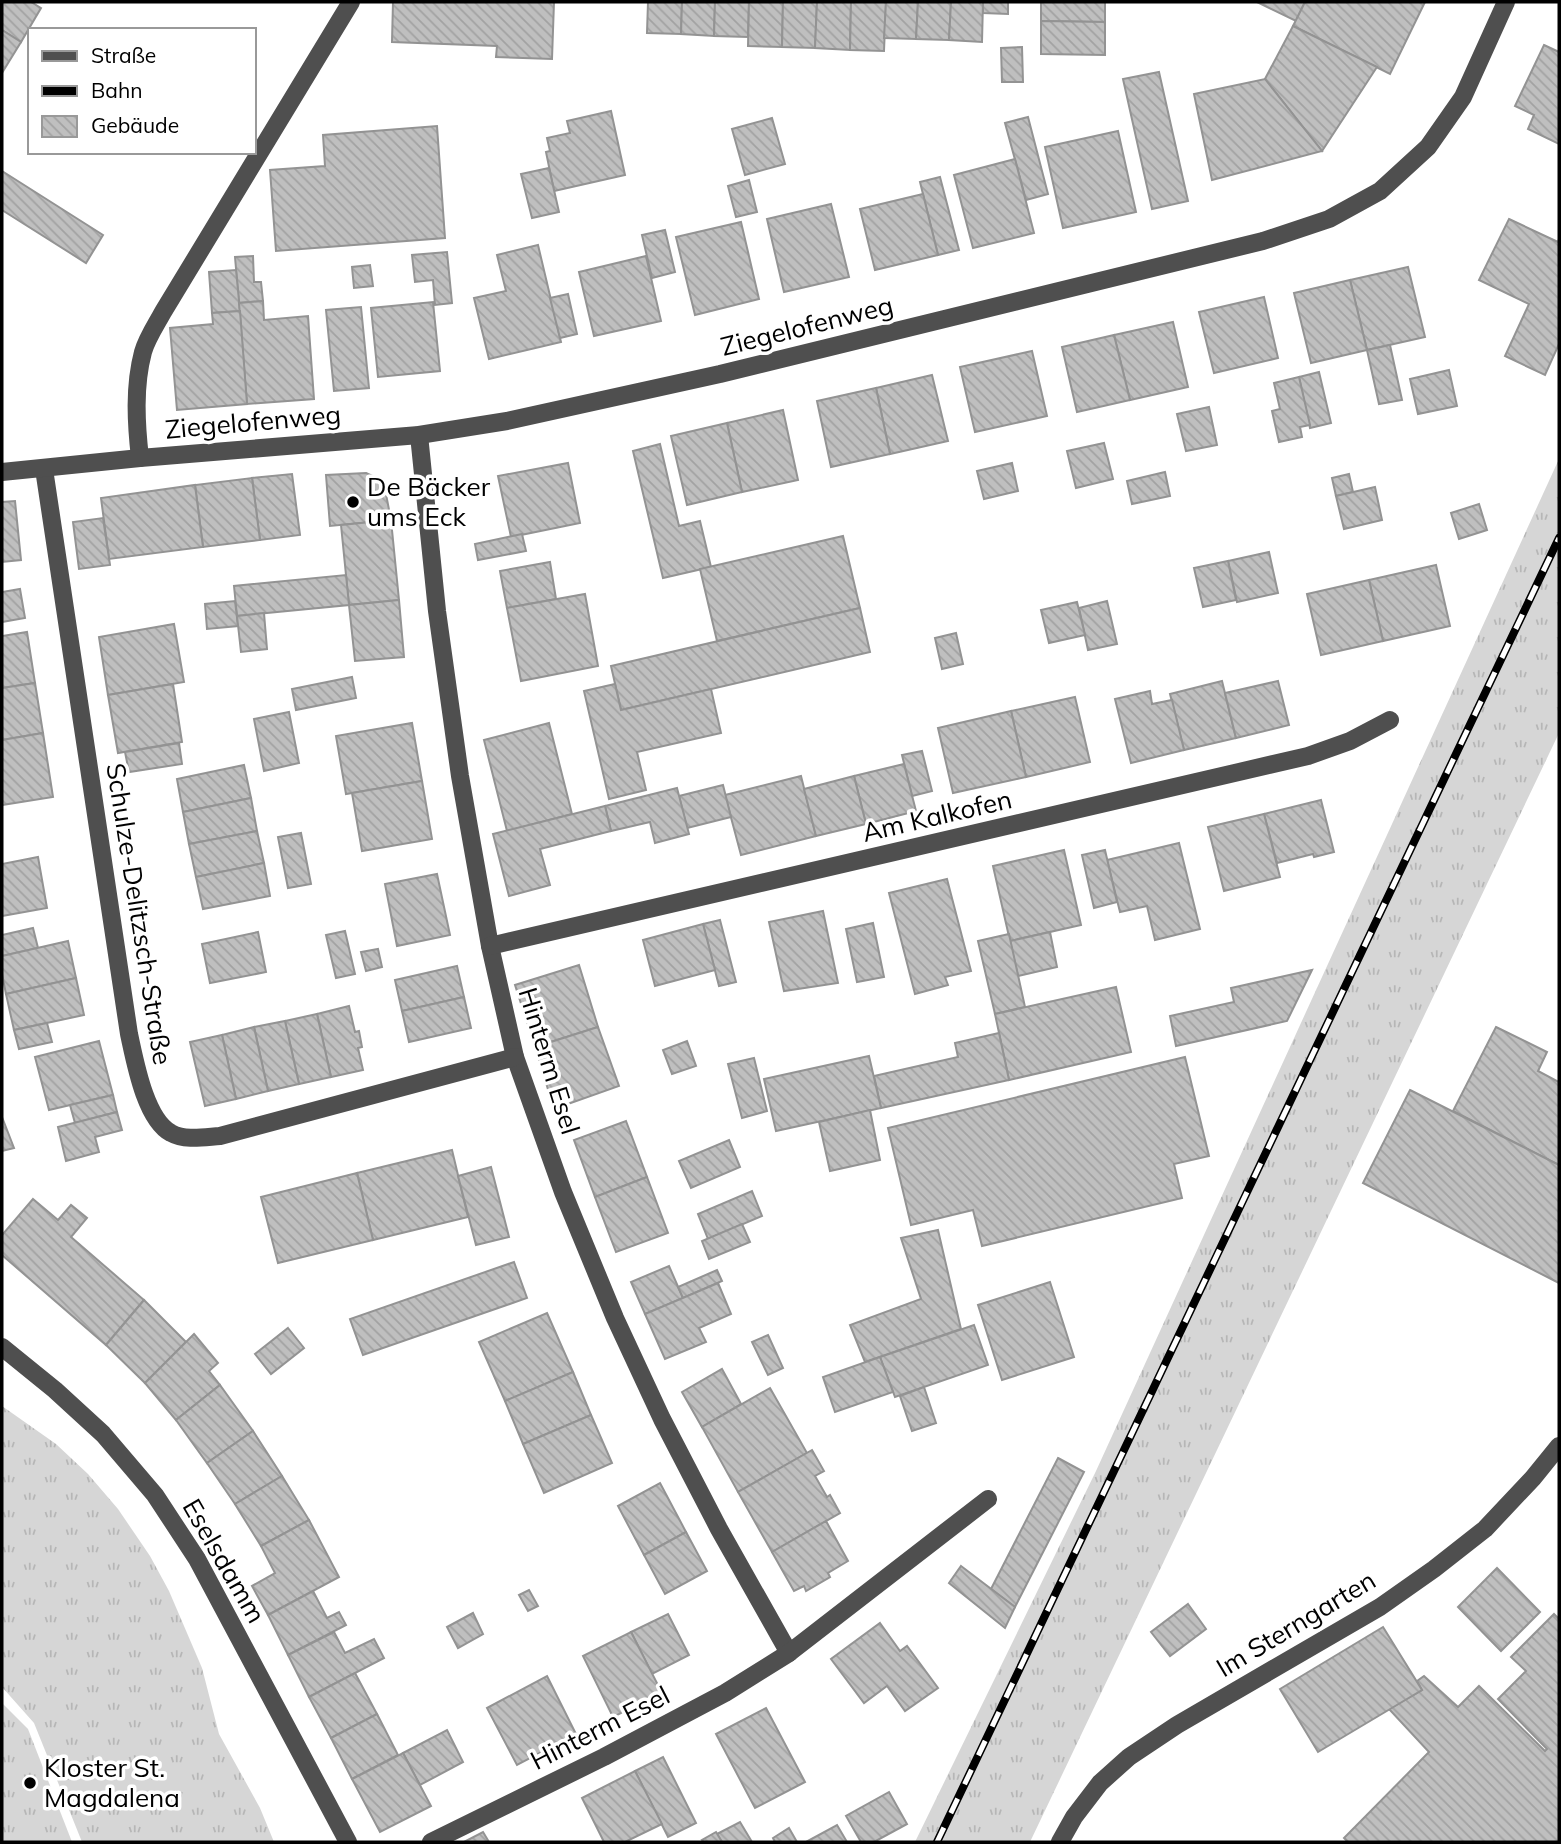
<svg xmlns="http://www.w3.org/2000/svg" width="1561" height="1844" font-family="Mulish,sans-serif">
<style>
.grass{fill:url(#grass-tufts)}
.building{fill:url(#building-back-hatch);stroke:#939393;stroke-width:2}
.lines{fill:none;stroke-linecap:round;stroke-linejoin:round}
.minor{stroke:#4f4f4f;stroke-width:18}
.rail-casing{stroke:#000;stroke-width:8}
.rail{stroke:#fff;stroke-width:5;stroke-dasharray:16;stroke-linecap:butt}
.poi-dot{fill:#000;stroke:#fff;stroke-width:2.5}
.labels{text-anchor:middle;stroke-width:7;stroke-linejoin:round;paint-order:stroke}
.street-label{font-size:26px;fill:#000;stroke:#fff}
.poi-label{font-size:26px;fill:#000;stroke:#fff;text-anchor:start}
</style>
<defs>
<pattern id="grass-tufts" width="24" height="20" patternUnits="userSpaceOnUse" patternTransform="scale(1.75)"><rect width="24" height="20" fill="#d6d6d6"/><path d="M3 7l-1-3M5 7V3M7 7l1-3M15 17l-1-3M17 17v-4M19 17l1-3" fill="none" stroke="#b6b6b6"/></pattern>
<pattern id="building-back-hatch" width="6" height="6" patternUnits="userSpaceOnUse" patternTransform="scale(1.75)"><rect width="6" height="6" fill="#bfbfbf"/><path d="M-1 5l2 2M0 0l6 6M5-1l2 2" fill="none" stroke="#a2a2a2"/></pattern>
</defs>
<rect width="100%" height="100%" fill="#fff"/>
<g class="grass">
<polygon points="1559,459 1559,733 1030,1842 915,1842 1096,1471"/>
<polygon points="2,1406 56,1444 88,1474 118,1509 150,1556 169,1591 202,1668 219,1734 260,1808 274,1842 82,1842 34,1723 2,1687"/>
<polygon points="2,1703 28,1729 72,1842 2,1842"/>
</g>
<g class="building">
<polygon points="2,2 31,2 41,8 21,42 2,30"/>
<polygon points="393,2 554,2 552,59 496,57 497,46 392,42"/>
<polygon points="648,2 682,2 681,34 647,33"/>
<polygon points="682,2 715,2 714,36 681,34"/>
<polygon points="715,2 749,2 748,37 714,36"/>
<polygon points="749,2 783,2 782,47 748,46"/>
<polygon points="783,2 817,2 815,48 782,47"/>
<polygon points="817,2 851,2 850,50 815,48"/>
<polygon points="851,2 886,2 884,51 850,50"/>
<polygon points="886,2 918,2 916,39 884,38"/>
<polygon points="918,2 951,2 949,40 916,39"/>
<polygon points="951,2 983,2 982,42 949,40"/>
<polygon points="983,2 1008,2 1008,14 983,13"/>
<polygon points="1041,2 1105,2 1105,22 1041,21"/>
<polygon points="1257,2 1305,2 1296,21"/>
<polygon points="1305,2 1425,2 1390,74 1293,26"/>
<polygon points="1041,21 1105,22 1105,55 1041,54"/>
<polygon points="1293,26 1377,67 1322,151 1265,79"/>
<polygon points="2,30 21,42 2,73"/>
<polygon points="1544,45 1559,52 1559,144 1528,129 1534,115 1515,106"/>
<polygon points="1022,47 1023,82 1002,82 1001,48"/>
<polygon points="1159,72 1188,201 1152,209 1123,79"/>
<polygon points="1265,79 1322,151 1212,180 1194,94"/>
<polygon points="611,111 625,175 554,191 546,152 550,151 547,138 570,133 567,121"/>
<polygon points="1028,117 1048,194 1026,200 1005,123"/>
<polygon points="772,118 785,164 745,175 732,129"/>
<polygon points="437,126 445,238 276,251 270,170 325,166 323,135"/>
<polygon points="1118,131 1136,212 1063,228 1045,147"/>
<polygon points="1015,159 1034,233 973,248 954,175"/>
<polygon points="549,168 559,212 532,218 521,174"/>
<polygon points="2,171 103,235 86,263 2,210"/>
<polygon points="940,177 959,250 938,255 920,182"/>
<polygon points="749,180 757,212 736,217 728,186"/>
<polygon points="923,194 938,255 875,270 860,209"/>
<polygon points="831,204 849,277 784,292 767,219"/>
<polygon points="1509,219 1558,242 1559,239 1559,344 1545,375 1505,356 1529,304 1479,280"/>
<polygon points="741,222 759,299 695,315 676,237"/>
<polygon points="665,230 675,272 652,278 642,235"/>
<polygon points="538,245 561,342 489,359 474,298 506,291 497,255"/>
<polygon points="447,252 452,303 435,305 433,280 415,282 412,255"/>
<polygon points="253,256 254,282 261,282 263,301 239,303 235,257"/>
<polygon points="646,256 661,321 594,336 579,272"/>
<polygon points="370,265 373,286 354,288 352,267"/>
<polygon points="1408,267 1425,337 1367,350 1350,280"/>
<polygon points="236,270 240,311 212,313 209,272"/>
<polygon points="1350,280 1367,350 1311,363 1294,293"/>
<polygon points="568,294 577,334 560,338 550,298"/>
<polygon points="1264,297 1278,358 1214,373 1199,312"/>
<polygon points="263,301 264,320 308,316 314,399 247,404 239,303"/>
<polygon points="433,302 440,371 378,377 371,308"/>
<polygon points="361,307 369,388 334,391 326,310"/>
<polygon points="240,311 247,404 177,410 170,328 213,324 212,313"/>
<polygon points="1173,322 1188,387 1130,400 1114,335"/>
<polygon points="1114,335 1130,400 1077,412 1062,347"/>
<polygon points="1390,345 1402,400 1379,404 1367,350"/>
<polygon points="1032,351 1047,416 975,432 960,367"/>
<polygon points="1449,370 1457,406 1418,414 1410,379"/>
<polygon points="1319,372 1331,423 1310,428 1299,377"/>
<polygon points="932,375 948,441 890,454 876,388"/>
<polygon points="1299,377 1310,425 1300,427 1302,437 1279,442 1272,411 1280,409 1274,383"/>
<polygon points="876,388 890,454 831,467 817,401"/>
<polygon points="1209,407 1217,445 1186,451 1177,414"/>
<polygon points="783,410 798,480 742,492 727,423"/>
<polygon points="727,423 742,492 687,505 671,436"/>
<polygon points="1104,443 1113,479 1076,488 1067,451"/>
<polygon points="660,444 679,526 700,521 711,567 663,578 633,451"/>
<polygon points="568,463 580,523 511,537 498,476"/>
<polygon points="1012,463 1018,491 984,499 977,471"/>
<polygon points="1165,472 1170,496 1132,504 1127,481"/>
<polygon points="366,473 377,478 385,489 391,520 330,526 326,475"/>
<polygon points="292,474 300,535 260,540 252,478"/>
<polygon points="1349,474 1353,492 1336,496 1332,478"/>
<polygon points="252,478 260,540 203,547 195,485"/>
<polygon points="195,485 203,547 109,559 101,498"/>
<polygon points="1375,487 1382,520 1344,529 1336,496"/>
<polygon points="15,501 21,560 2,562 2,502"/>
<polygon points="1479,504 1487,530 1459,539 1451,513"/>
<polygon points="103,518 110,565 79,569 73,522"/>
<polygon points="391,520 399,600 349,605 341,525"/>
<polygon points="522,534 526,551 478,560 475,544"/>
<polygon points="843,536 860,608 717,641 700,569"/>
<polygon points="1269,552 1278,593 1237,602 1228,561"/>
<polygon points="1228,561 1236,600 1203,607 1194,568"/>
<polygon points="550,562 556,599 507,608 500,571"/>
<polygon points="1436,565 1450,626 1383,641 1369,580"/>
<polygon points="346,575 349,605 237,616 234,586"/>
<polygon points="1369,580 1383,641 1321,655 1307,594"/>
<polygon points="20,589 25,618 2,622 2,592"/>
<polygon points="585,594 598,666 521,681 507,608"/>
<polygon points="399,600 404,657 355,661 349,605"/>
<polygon points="235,601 238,626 207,629 205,604"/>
<polygon points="1107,601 1117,644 1088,650 1079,608"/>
<polygon points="1077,602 1085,635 1049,643 1041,610"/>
<polygon points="860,608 870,652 621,710 611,666"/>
<polygon points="264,613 267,649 241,652 237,616"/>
<polygon points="174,624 184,682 108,695 99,637"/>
<polygon points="27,632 35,683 2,688 2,636"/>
<polygon points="956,633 963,664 942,669 935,638"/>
<polygon points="352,677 356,698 296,710 292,689"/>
<polygon points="1222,681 1236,738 1184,750 1170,694"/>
<polygon points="1278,681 1289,725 1236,738 1225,693"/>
<polygon points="35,683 43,733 2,740 2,688"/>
<polygon points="173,684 182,742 118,753 108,695"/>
<polygon points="615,684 621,710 711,689 721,733 637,752 646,790 609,799 584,691"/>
<polygon points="1150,691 1152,704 1172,700 1184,750 1131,763 1115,699"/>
<polygon points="1075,697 1090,762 1026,777 1011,711"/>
<polygon points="1011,711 1026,777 953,793 938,728"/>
<polygon points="289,712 299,763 264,771 254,719"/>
<polygon points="412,723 422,781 346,794 336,736"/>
<polygon points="549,723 572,814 507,831 484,740"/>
<polygon points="43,733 53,797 2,805 2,740"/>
<polygon points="179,743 182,764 129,772 125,752"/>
<polygon points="922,751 932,791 912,796 902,755"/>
<polygon points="904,764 916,811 866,824 854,776"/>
<polygon points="244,765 251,798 183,812 177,779"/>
<polygon points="801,776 816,836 741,855 725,795"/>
<polygon points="854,776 866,824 816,836 804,789"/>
<polygon points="422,781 432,839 362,851 352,793"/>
<polygon points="723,785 731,817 687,828 679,796"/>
<polygon points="677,788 689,834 655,843 650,822 611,831 605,806"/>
<polygon points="251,798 257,831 189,844 183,812"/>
<polygon points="1321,800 1334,852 1314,857 1313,854 1277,863 1264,814"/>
<polygon points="605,806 611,831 540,849 550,885 509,896 493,834"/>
<polygon points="1264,814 1280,877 1224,891 1208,827"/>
<polygon points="257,831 264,863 196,877 189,844"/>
<polygon points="301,833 311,884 288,888 278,837"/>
<polygon points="1179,843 1200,929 1155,940 1147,906 1120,912 1107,860"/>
<polygon points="1064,850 1081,925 1010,941 993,866"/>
<polygon points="1105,850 1117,902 1094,908 1082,855"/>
<polygon points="38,857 47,908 2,916 2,864"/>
<polygon points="264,863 270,896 203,909 196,877"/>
<polygon points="437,874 450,935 397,946 385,884"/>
<polygon points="947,879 971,971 945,977 948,985 915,994 889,893"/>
<polygon points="823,911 838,983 784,991 769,922"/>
<polygon points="720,920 736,982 719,986 703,924"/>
<polygon points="873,923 884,977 857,982 846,929"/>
<polygon points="703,924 715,970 655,986 643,940"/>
<polygon points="33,928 38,948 2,956 2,935"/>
<polygon points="345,931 355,974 336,978 326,935"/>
<polygon points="258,932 266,972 210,983 202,944"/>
<polygon points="1050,932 1057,967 1018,976 1010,941"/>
<polygon points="1009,934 1025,1007 995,1014 978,941"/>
<polygon points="68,941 76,978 6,994 2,974 2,956"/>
<polygon points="378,949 382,967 366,971 361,952"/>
<polygon points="579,965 598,1027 535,1047 515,985"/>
<polygon points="457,966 464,997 402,1011 395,980"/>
<polygon points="1312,970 1287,1021 1176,1046 1170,1016 1234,1002 1231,988"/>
<polygon points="76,978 84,1015 14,1030 6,994"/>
<polygon points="1116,987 1131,1052 1009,1080 995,1014"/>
<polygon points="464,997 471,1028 409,1042 402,1011"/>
<polygon points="349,1006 355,1032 359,1031 362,1047 358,1048 363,1070 331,1077 317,1014"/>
<polygon points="317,1014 331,1077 299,1084 285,1021"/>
<polygon points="285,1021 299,1084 268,1091 254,1027"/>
<polygon points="47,1023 52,1042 19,1049 14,1030"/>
<polygon points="254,1027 268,1091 236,1099 222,1035"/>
<polygon points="598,1027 619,1086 554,1109 535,1047"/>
<polygon points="1496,1027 1547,1052 1538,1071 1559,1082 1559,1165 1453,1111"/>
<polygon points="999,1033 1009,1080 881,1108 874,1076 958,1057 955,1043"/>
<polygon points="222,1035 236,1099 205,1106 190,1042"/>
<polygon points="99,1041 113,1095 49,1110 35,1057"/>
<polygon points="687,1041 696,1066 672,1074 663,1050"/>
<polygon points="869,1056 881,1108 776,1131 764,1079"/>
<polygon points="1185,1057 1209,1156 1174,1164 1182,1198 982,1246 973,1210 911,1225 888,1128"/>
<polygon points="754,1058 767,1111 742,1118 728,1064"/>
<polygon points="1410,1090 1559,1165 1559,1283 1363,1183"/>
<polygon points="113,1095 117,1112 75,1123 70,1105"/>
<polygon points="870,1110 880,1160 830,1171 819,1122"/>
<polygon points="117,1112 122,1130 95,1137 99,1152 66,1161 58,1127"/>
<polygon points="2,1117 14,1148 2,1151"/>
<polygon points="626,1121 647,1177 595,1197 574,1140"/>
<polygon points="729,1140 740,1167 691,1188 679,1161"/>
<polygon points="452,1150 468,1217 373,1240 357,1173"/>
<polygon points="491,1167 509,1237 476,1245 458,1176"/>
<polygon points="357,1173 373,1240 278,1263 261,1197"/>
<polygon points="647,1177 668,1233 616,1252 595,1197"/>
<polygon points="752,1191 762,1216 708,1239 698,1214"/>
<polygon points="33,1199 58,1220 71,1205 87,1218 71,1237 144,1300 106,1345 2,1255 2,1235"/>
<polygon points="742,1224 750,1242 709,1259 702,1241"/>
<polygon points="938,1230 961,1329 865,1362 850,1325 921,1299 901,1238"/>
<polygon points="514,1262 527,1298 363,1355 350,1319"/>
<polygon points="669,1266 683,1298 645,1314 631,1282"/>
<polygon points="717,1270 722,1281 683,1298 678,1287"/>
<polygon points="1050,1282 1074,1357 1002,1380 978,1305"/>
<polygon points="718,1283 731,1314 699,1328 706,1342 665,1359 645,1314"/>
<polygon points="144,1300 186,1342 145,1383 106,1345"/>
<polygon points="547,1313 573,1372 505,1401 479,1342"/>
<polygon points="974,1325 988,1365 895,1397 880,1357"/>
<polygon points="288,1328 304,1348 271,1374 255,1354"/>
<polygon points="194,1334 218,1363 209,1371 220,1385 176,1420 145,1383"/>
<polygon points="768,1335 783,1368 768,1375 752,1342"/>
<polygon points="880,1357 893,1392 835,1412 823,1377"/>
<polygon points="722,1369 741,1404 702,1427 682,1392"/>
<polygon points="573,1372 591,1415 523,1444 505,1401"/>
<polygon points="220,1385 253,1431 207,1463 176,1420"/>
<polygon points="924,1387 936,1423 912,1431 900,1396"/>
<polygon points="770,1388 807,1453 738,1492 702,1427"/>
<polygon points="591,1415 612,1463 544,1493 523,1444"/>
<polygon points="253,1431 282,1476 235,1504 207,1463"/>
<polygon points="812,1450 824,1471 815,1476 827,1497 830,1495 840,1513 772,1552 738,1492"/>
<polygon points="1058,1458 1084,1472 1015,1607 991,1589"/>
<polygon points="282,1476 309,1520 261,1546 235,1504"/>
<polygon points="660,1483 686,1532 644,1555 618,1506"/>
<polygon points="309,1520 339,1577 268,1615 252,1586 275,1573 261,1546"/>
<polygon points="826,1521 848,1561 828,1573 830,1577 806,1591 804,1586 794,1591 772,1552"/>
<polygon points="686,1532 707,1571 665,1594 644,1555"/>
<polygon points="961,1566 1015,1607 1005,1628 949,1583"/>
<polygon points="1497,1568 1540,1612 1501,1651 1458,1607"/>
<polygon points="529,1590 538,1606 528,1611 519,1595"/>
<polygon points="313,1591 327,1618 339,1612 346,1625 288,1655 268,1615"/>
<polygon points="1188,1604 1206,1629 1170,1656 1151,1632"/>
<polygon points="473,1613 483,1634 458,1648 447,1627"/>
<polygon points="668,1614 689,1655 652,1674 631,1632"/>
<polygon points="1554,1614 1559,1619 1559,1842 1348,1842 1344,1838 1429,1752 1389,1709 1422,1690 1417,1681 1424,1676 1458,1707 1479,1686 1545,1751 1547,1749 1498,1699 1526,1671 1511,1657"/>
<polygon points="880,1623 900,1651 907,1646 938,1688 905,1711 887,1686 864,1703 831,1659"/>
<polygon points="1383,1627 1422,1690 1318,1752 1280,1689"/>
<polygon points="334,1632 345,1653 374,1639 384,1658 309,1697 288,1655"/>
<polygon points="631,1632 662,1693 613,1717 583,1656"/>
<polygon points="355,1673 377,1714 331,1738 309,1697"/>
<polygon points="547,1676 576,1734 517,1765 487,1708"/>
<polygon points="766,1708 805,1782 755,1808 716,1734"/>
<polygon points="377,1714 398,1755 352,1779 331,1738"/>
<polygon points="447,1730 463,1762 420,1785 403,1753"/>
<polygon points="403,1753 431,1806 380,1832 352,1779"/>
<polygon points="663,1757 696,1823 668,1837 635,1771"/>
<polygon points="635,1771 662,1824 625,1842 604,1842 582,1798"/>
<polygon points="889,1792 907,1824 874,1842 861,1842 846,1816"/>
<polygon points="740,1822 752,1842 722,1842 717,1834"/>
<polygon points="837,1825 847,1842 806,1842"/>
<polygon points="789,1828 797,1842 775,1842 773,1838"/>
<polygon points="483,1832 489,1842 464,1842"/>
<polygon points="716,1832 722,1842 704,1842 702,1840"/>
</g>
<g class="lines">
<g class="minor">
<polyline points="419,435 437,611 460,776 490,946 515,1057 563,1192 615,1318 662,1419 719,1529 789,1653"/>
<path d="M140,458C136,423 134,386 143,352C147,338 156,325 163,312L351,2"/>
<path d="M44,469L129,1034C135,1061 145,1119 171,1133C185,1141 205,1137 220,1136L515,1057"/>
<polyline points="2,472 140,458 419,435 507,421 720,374 1263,241 1329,219 1380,191 1428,147 1463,97 1506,2"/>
<polyline points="490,946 1308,756 1350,741 1390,720"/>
<polyline points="2,1347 55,1390 103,1434 155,1495 197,1559 348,1842"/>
<polyline points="431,1842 604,1757 725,1693 789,1653 988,1499"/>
<polyline points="1060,1842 1074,1817 1100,1783 1129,1757 1177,1725 1380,1607 1434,1569 1485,1529 1533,1478 1559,1446"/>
</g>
<defs>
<polyline id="rail" points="937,1842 1559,538"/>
</defs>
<use href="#rail" class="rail-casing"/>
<use href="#rail" class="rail"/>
</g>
<g class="poi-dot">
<circle cx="353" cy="502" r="7"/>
<circle cx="30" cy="1783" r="7"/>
</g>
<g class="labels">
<g class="street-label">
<text transform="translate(807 326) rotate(-14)" y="9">Ziegelofenweg</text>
<text transform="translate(253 422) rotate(-5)" y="9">Ziegelofenweg</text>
<text transform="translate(937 816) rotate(-13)" y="9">Am Kalkofen</text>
<text transform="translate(139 914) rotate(81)" y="9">Schulze-Delitzsch-Straße</text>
<text transform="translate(549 1061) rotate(73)" y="9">Hinterm Esel</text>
<text transform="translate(224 1561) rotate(60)" y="9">Eselsdamm</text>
<text transform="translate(1296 1624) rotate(-31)" y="9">Im Sterngarten</text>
<text transform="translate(600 1728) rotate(-27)" y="9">Hinterm Esel</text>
</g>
<g class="poi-label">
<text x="367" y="496">De Bäcker<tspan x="367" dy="30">ums Eck</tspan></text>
<text x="44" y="1777">Kloster St.<tspan x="44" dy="30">Magdalena</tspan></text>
</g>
</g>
<rect width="1561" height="1844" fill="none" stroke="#000000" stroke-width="7"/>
<rect x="28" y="28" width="228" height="126" fill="#ffffff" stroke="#999999" stroke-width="2"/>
<rect x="42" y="51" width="35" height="10" fill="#4f4f4f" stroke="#999999" stroke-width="2"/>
<text x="91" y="63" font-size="21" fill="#000000">Straße</text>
<rect x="42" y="86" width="35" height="10" fill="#000000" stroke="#999999" stroke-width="2"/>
<text x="91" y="98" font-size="21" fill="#000000">Bahn</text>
<rect x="42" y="116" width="35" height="21" fill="url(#building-back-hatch)" stroke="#999999" stroke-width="2"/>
<text x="91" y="133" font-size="21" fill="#000000">Gebäude</text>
</svg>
